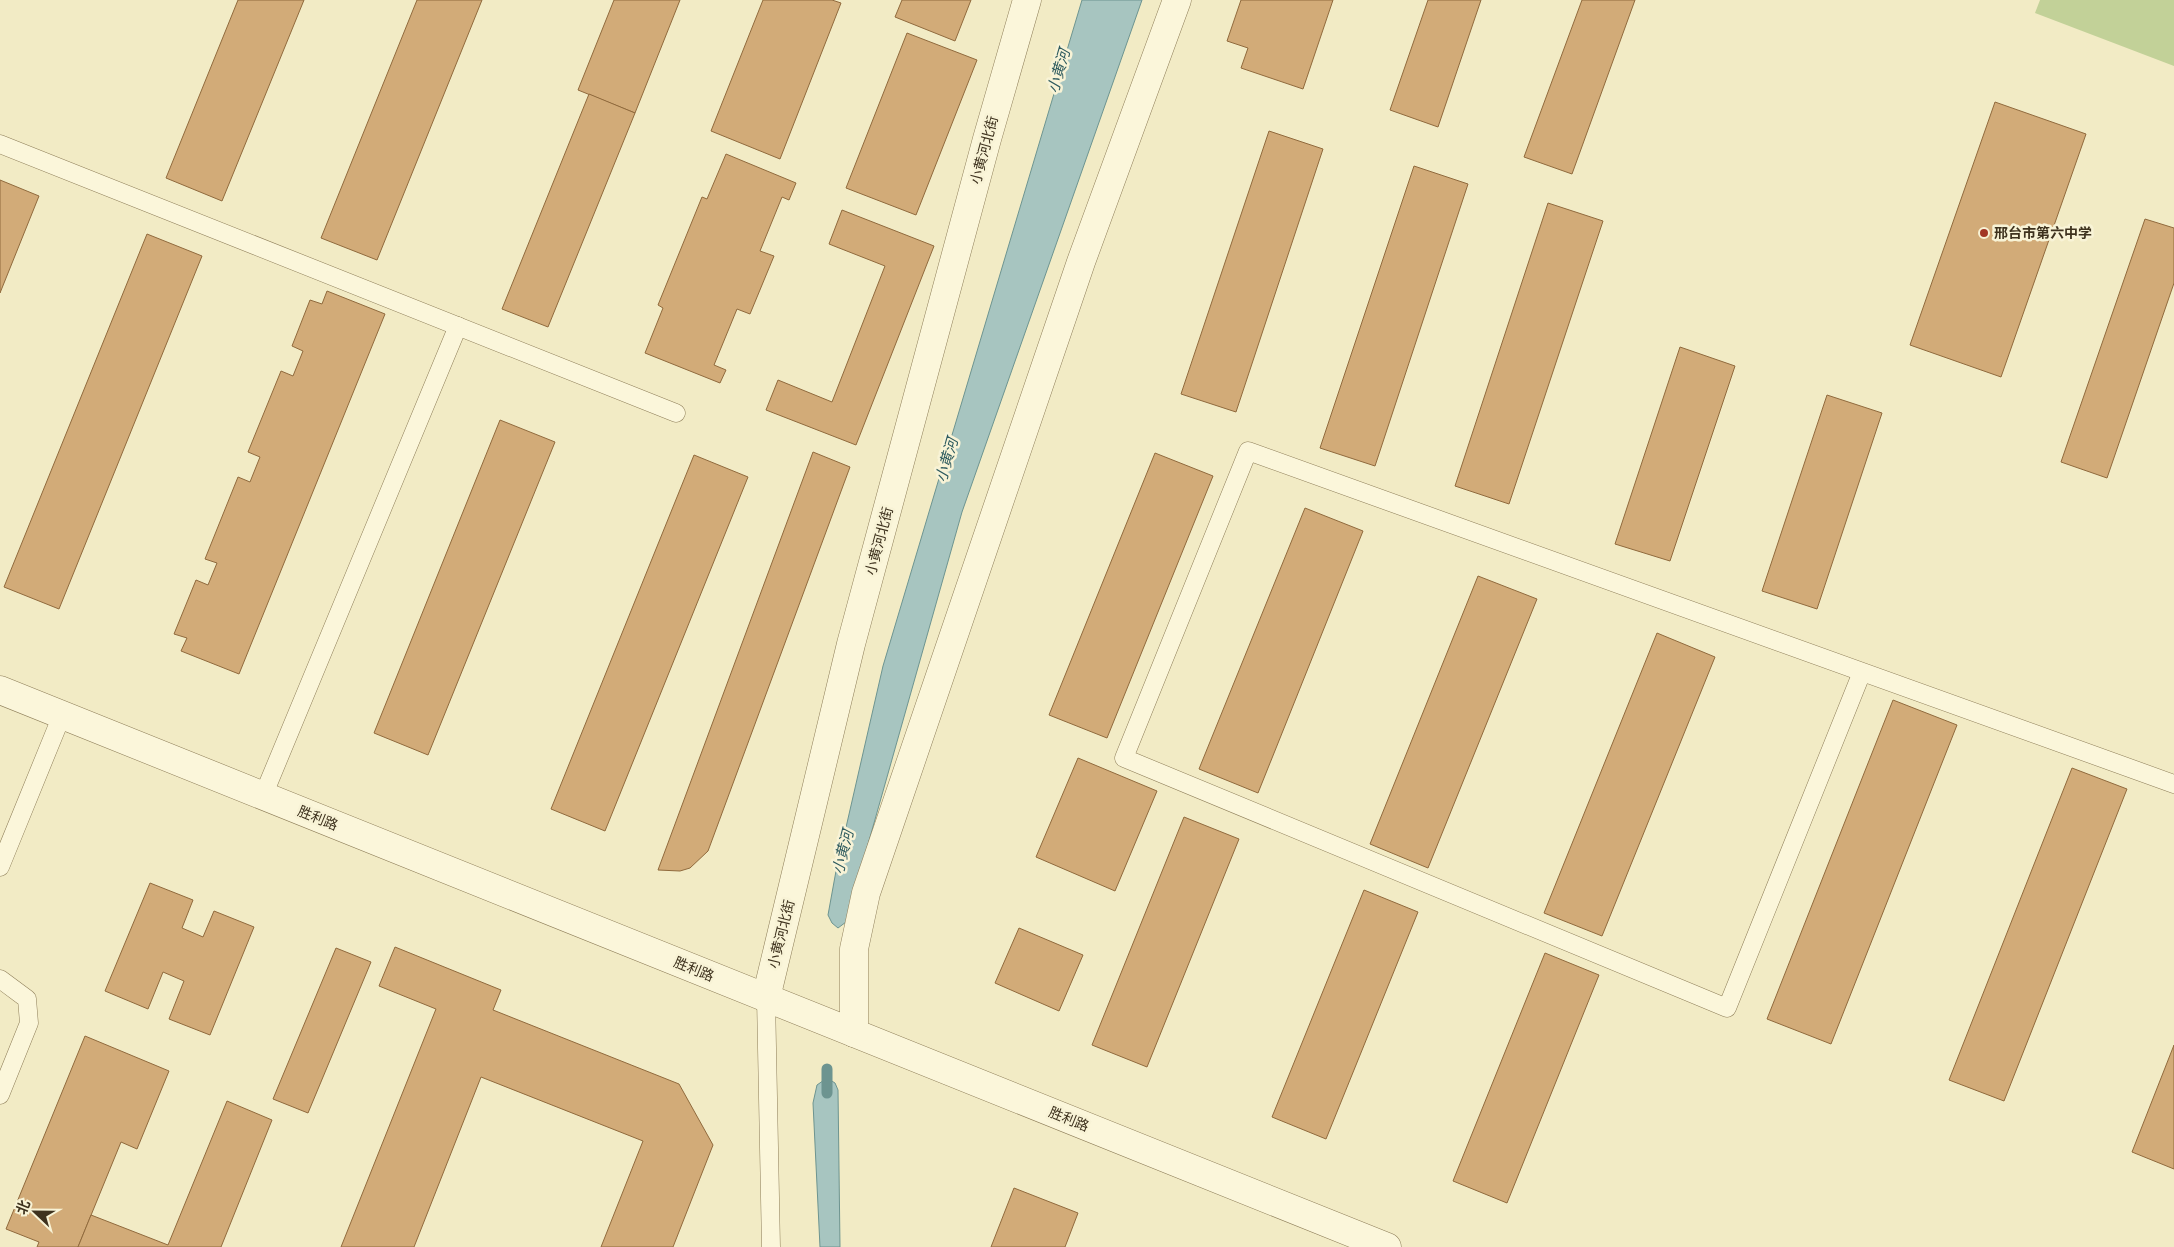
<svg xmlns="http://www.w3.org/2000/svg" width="2174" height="1247" font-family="'Times New Roman','Noto Sans SC',serif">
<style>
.green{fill:#c2d198}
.water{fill:#a7c5c0;stroke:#6d9490}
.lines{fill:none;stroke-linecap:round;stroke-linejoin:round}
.stream{stroke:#6d9490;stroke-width:11}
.building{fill:#d2ab78;stroke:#906a3d}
.service-casing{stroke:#8e7e59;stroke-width:19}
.minor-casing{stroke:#8e7e59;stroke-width:29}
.service{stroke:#fbf6da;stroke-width:18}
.minor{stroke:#fbf6da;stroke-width:28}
.poi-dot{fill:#a23725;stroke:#f8f3d6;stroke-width:2}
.labels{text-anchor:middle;stroke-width:5;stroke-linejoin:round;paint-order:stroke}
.street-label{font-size:14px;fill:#3e321e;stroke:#f8f3d6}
.poi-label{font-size:14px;font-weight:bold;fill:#3e321e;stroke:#f8f3d6;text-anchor:start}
.water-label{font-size:15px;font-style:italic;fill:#2d5a5e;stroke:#f8f3d6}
</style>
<rect width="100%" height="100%" fill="#f2ebc5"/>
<polygon class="green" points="2040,0 2174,0 2174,66 2035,13"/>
<g class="water">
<polygon points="1082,0 1142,0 962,512 846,922 838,928 832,923 828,915 836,871 883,666"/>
<polygon points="827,1078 835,1083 838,1090 840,1247 820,1247 813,1103 817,1085"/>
</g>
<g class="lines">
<polyline class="stream" points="827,1069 827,1093"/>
</g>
<g class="building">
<polygon points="238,0 304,0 222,201 166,178"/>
<polygon points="417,0 482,0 377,260 321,238"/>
<polygon points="614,0 680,0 635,113 578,90"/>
<polygon points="763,0 832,0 841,3 780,159 711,131"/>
<polygon points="902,0 971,0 955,41 895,17"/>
<polygon points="1241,0 1333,0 1303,89 1241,68 1248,48 1227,41"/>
<polygon points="1428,0 1481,0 1438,127 1390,110"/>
<polygon points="1582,0 1635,0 1572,174 1524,157"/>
<polygon points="907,33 977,60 916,215 846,188"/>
<polygon points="589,94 635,113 548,327 502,309"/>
<polygon points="1995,102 2086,134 2001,377 1910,345"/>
<polygon points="1269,131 1323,149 1236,412 1181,394"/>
<polygon points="726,154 796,183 789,200 782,197 760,251 774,256 750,314 737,309 714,365 726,370 720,383 645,353 663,308 658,305 702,197 707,199"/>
<polygon points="1414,166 1468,184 1375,466 1320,448"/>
<polygon points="0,180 39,196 0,293"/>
<polygon points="1548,203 1603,221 1509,504 1455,486"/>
<polygon points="842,210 934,246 856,445 766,410 778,380 832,402 885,266 829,244"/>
<polygon points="2145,219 2174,228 2174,283 2107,478 2061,462"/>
<polygon points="147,234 202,256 59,609 4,587"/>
<polygon points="327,291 385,314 239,674 181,651 187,638 174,634 196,580 208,585 217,563 205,559 238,477 250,482 260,457 248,452 281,371 293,376 303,351 292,346 310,300 322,304"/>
<polygon points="1680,347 1735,366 1670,561 1615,544"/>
<polygon points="1827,395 1882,413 1817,609 1762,591"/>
<polygon points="500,420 555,442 428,755 374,733"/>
<polygon points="813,452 850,467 708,851 690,868 680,871 658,870"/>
<polygon points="1155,453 1213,476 1107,738 1049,715"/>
<polygon points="694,455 748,477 605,831 551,809"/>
<polygon points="1305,508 1363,531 1258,793 1199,769"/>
<polygon points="1478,576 1537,599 1428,868 1370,844"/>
<polygon points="1657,633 1715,657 1602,936 1544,913"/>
<polygon points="1893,700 1957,725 1831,1044 1767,1019"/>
<polygon points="1078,758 1157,791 1115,891 1036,857"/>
<polygon points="2072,768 2127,789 2004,1101 1949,1080"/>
<polygon points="1184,817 1239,839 1147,1067 1092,1045"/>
<polygon points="150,883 193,900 182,928 203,937 214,911 254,927 210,1035 169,1019 184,981 163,972 148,1009 105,991"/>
<polygon points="1364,890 1418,912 1326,1139 1272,1117"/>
<polygon points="1019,928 1083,955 1059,1011 995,983"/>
<polygon points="395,947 501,990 493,1010 679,1084 713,1145 673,1247 601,1247 643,1141 481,1077 414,1247 341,1247 436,1009 379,986"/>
<polygon points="336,948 371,962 308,1113 273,1099"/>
<polygon points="1545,953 1599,975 1507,1203 1453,1181"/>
<polygon points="85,1036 169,1071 137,1149 121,1142 78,1247 37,1247 39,1242 6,1229"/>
<polygon points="2174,1045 2174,1169 2132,1152"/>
<polygon points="227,1101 272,1120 221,1247 78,1247 91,1215 168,1245"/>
<polygon points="1014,1188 1078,1213 1065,1247 991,1247"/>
</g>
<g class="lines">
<defs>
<g id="service">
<polyline points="0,144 676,413"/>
<polyline points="1862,672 1727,1008 1124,758 1248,451 2174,784"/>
<polyline points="263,796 458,326"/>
<polyline points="0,867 62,715"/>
<polyline points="0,979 27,999 29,1023 0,1095"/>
<polyline points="766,998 771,1247"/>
</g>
<g id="minor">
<polyline points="0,690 1387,1247"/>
<polyline points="766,998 851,644 987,139 1027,0"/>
<polyline points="854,1033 854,949 866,893 1081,262 1177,0"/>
</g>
</defs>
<use href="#service" class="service-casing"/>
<use href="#minor" class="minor-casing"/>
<use href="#service" class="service"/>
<use href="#minor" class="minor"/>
</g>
<circle class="poi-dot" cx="1984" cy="233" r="5"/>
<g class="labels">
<g class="street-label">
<text transform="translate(984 150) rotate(-75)" y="5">小黄河北街</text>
<text transform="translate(879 541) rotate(-75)" y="5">小黄河北街</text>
<text transform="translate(318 818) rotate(22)" y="5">胜利路</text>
<text transform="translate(781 934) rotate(-76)" y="5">小黄河北街</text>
<text transform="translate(694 969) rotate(22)" y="5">胜利路</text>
<text transform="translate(1069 1119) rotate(22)" y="5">胜利路</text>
</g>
<g class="poi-label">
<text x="1994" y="238">邢台市第六中学</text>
</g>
<g class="water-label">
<text transform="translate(1059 71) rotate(-74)" y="5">小黄河</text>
<text transform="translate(947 460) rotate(-74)" y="5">小黄河</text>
<text transform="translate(843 852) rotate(-76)" y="5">小黄河</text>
</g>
</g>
<g transform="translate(35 1212) rotate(292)" stroke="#f8f3d6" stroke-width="4" paint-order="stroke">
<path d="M0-4L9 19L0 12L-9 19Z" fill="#3e321e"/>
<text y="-8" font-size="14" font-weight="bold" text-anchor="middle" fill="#3e321e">北</text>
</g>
</svg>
